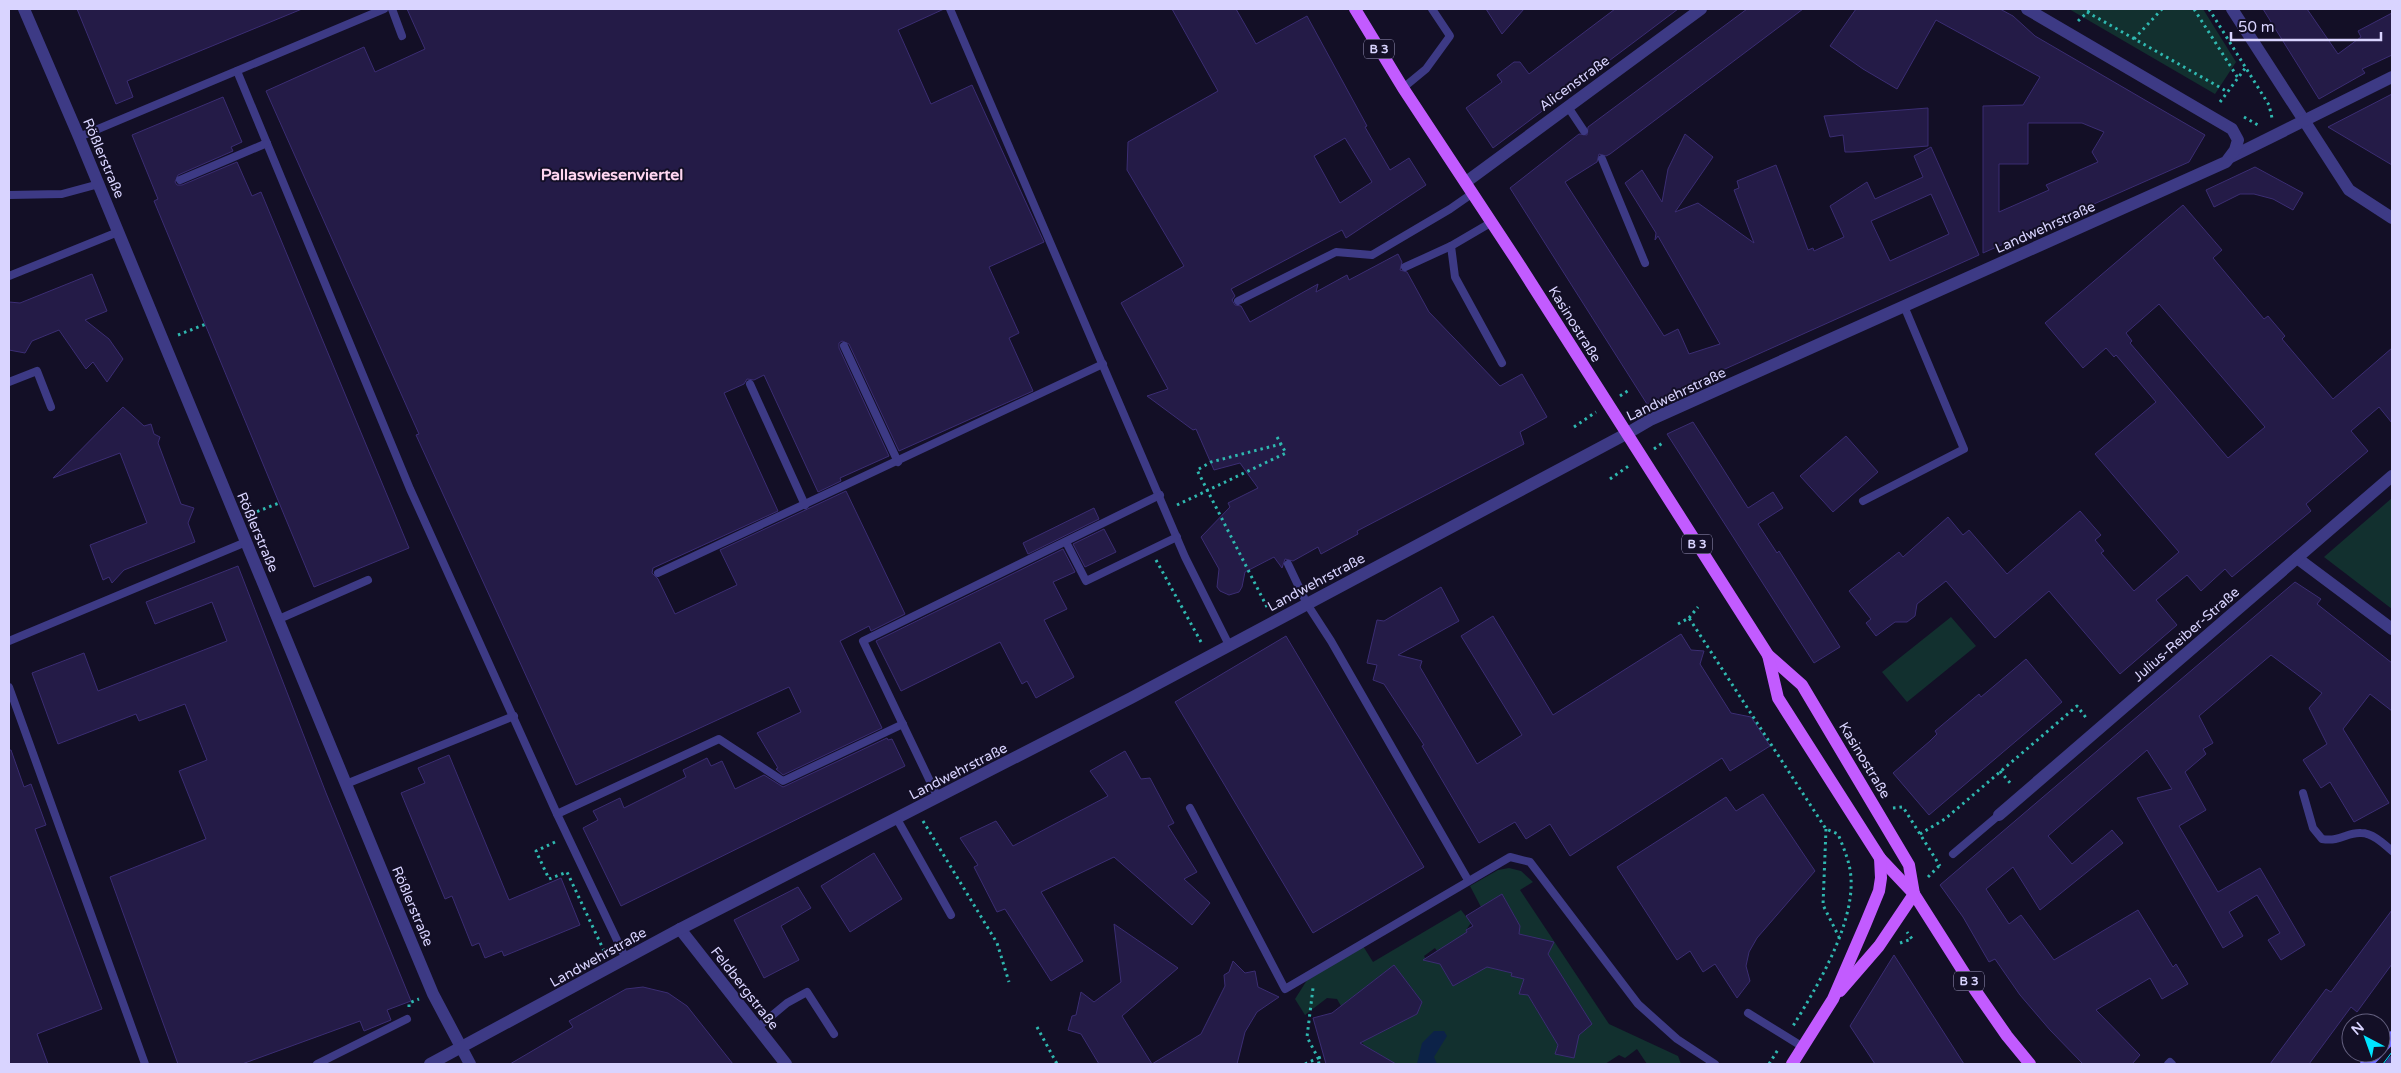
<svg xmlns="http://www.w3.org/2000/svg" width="2401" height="1073" font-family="'Varela Round',sans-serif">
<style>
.green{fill:#12302f}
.water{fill:#0c2248}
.building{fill:#241b47;stroke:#3b2d73;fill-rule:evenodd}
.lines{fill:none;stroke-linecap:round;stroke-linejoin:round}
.path{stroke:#2fb8b0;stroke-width:3;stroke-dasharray:2.5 4;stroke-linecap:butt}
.service{stroke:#3d3a85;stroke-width:8}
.minor{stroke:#3d3a85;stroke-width:12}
.tertiary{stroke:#3d3a85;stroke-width:12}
.secondary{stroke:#6f6bff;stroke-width:12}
.primary{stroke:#c25bff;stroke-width:12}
.tram{stroke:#00e5ff;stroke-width:1}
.labels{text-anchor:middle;stroke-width:4;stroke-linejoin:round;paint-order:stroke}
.shield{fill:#130f26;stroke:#9e99be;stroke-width:1}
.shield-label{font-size:12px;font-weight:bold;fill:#d9d4ff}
.street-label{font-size:14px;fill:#d9d4ff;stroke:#130f26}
.quarter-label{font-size:16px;font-weight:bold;fill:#ffd6f0;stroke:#130f26}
</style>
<rect width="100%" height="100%" fill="#130f26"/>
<g class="green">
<polygon points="2069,9 2203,9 2236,62 2215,94"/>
<polygon points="2392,498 2392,609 2324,557"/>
<polygon points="1951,617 1976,646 1907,702 1882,672"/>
<polygon points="1509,868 1521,871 1533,882 1520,890 1609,1024 1678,1056 1681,1064 1647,1064 1637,1049 1625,1058 1619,1055 1605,1064 1383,1064 1384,1057 1364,1045 1360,1039 1417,1014 1422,1002 1394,965 1341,1006 1337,999 1327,998 1305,1015 1295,999 1309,977 1363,946 1373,962 1461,910 1471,923 1466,930 1468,933 1437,951 1435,948 1424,956 1426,960 1440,964 1453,986 1475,974 1476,964 1512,973 1511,976 1524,979 1519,994 1528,995 1552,1035 1555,1036 1558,1042 1556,1052 1591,1024 1548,954 1553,944 1519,934 1520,926 1502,894 1481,907 1470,886 1498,870"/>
</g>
<polygon class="water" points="1434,1031 1444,1031 1447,1036 1434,1057 1437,1064 1417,1064 1422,1043"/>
<g class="building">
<polygon points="77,9 302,9 127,81 133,97 116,104"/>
<polygon points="407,9 944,9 898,30 931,104 972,85 1044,242 989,267 1019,333 1009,338 1033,391 899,451 849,344 842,341 839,343 839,348 889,456 840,478 841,481 818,492 764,375 754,380 747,379 744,384 724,393 778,511 653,568 652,573 658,579 675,614 737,585 720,550 846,491 905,614 871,631 869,626 840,641 882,728 783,775 776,769 778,768 757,733 801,712 789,687 576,785 416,435 419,434 266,91 364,47 375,72 425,49"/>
<path d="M1172,9H1236L1256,44L1307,16L1367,126L1365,127L1390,170L1409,158L1426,185L1346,238L1342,230L1231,289L1235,296L1232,300L1235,305L1241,306L1250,322L1318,284L1316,292L1347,275L1349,280L1398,254L1402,262L1400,270L1407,272L1429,312L1500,386L1522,374L1547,417L1520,432L1524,444L1357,531L1358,534L1321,554L1318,547L1293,561L1285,559L1282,568L1274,557L1245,572L1242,587L1239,592L1229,595L1220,591L1217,587L1219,569L1201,537L1230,507L1228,503L1258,488L1240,463L1214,470L1196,429L1193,430L1147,396L1168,389L1121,303L1184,266L1127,170L1128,142L1218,91ZM1345,138L1372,182L1340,203L1314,156Z"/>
<polygon points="1486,9 1524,9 1502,34"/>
<polygon points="1615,9 1678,9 1493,148 1466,108 1502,82 1497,75 1514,62 1520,62 1529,74"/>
<path d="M1747,9H1803L1610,154L1606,156L1599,154L1597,162L1565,182L1664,336L1678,329L1689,354L1720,344L1658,236L1655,240L1656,233L1625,183L1642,170L1662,202L1668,169L1685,134L1713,157L1675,212L1698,203L1754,243L1734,190L1739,188L1737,181L1776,165L1808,250L1813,248L1814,251L1844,237L1830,206L1867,182L1875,199L1923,177L1914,156L1931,147L1979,255L1647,404L1510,188L1579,134L1587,135L1588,127ZM1931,194L1949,234L1890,261L1871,221Z"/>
<path d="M1856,9H2000L2013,16L2035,36L2205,135L2189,162L1983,253V106L2023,105L2040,77L1936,20L1897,89L1863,69L1830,46ZM2028,123H2082L2104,132L2092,152L2098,162L2046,185L2049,190L1999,212V164H2028Z"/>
<polygon points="2263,9 2307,9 2338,54 2361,37 2358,31 2392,13 2392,55 2362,69 2365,73 2319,99"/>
<polygon points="2392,94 2392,165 2328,127"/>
<polygon points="223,97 242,142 231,147 233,151 178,175 175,182 177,185 182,185 237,162 252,196 261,192 409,548 314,587 154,201 158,199 132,135"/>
<polygon points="1928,108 1928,146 1852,152 1845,152 1843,135 1830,137 1824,116"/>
<polygon points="2255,167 2303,193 2293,210 2273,199 2254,194 2240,194 2214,207 2206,190"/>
<path d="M2183,205L2222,250L2213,258L2264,319L2268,316L2285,336L2282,339L2333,399L2392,348V423L2379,407L2351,431L2368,451L2306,504L2311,511L2232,577L2225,569L2201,591L2187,575L2156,600L2177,625L2120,674L2049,591L1995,638L1946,581L1917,604L1915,616L1907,622H1895L1876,636L1866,623L1871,619L1849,591L1899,552L1903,557L1948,517L1963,535L1969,530L2007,574L2080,511L2101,535L2095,540L2104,551L2101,553L2134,591L2179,552L2095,454L2156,402L2116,355L2114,357L2106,348L2083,368L2045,323ZM2159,304L2265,427L2228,458L2130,343L2132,341L2126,333Z"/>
<polygon points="92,274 107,311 85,320 109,339 123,359 107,382 93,362 86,369 59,330 32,341 25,353 9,350 9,302 20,303"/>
<polygon points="123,407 144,426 151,424 154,434 160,437 158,443 181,504 194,508 188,523 195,542 124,570 112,583 109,577 103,580 90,545 147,523 120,453 53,478"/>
<polygon points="1693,422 1748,508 1773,492 1783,508 1758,524 1777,553 1779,551 1840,647 1814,663 1667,434"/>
<polygon points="1846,436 1878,472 1833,512 1800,476"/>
<polygon points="1094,508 1099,519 1028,554 1023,543"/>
<polygon points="1104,529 1116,552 1085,567 1073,544"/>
<polygon points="1063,549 1075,572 1053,582 1067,609 1044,620 1074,677 1036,698 1027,681 1022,684 1000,642 901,691 876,641"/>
<polygon points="238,566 326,793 411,1001 387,1010 391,1020 364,1031 360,1021 242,1064 178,1064 110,877 206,839 179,771 207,760 185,704 139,721 136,714 58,744 32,673 84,653 98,691 227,641 212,602 155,624 146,602"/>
<polygon points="2295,582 2321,599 2317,604 2392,663 2392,711 2370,694 2343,729 2389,803 2354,822 2330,782 2321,788 2303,760 2327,744 2309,708 2322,693 2271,655 2199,716 2213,743 2203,749 2206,754 2185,772 2206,810 2179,826 2218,892 2260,868 2305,945 2281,960 2268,940 2280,933 2257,895 2229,912 2243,936 2223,948 2137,798 2172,789 2147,750 2048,836 2072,864 2112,830 2123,843 2040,910 2013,867 1986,889 2009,924 2021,915 2054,960 2138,910 2173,967 2176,964 2188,984 2162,999 2150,978 2096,1010 2140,1055 2132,1064 2083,1064 2050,1030 2020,995 1995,959 1989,962 1963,917 1940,885"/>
<polygon points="1441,587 1459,621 1398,655 1422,661 1420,667 1477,764 1522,735 1461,636 1493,616 1553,715 1681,634 1691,650 1704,651 1700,664 1731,713 1751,717 1770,746 1730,771 1722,758 1570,856 1550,824 1526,839 1515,822 1479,843 1422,746 1424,745 1384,684 1373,680 1377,665 1367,663 1377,620 1384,621"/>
<polygon points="1286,636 1424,867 1313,933 1175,702"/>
<polygon points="2026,659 2062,702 1929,815 1893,773 1930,741 1937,734 1935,731 1979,694 1981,697"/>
<polygon points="887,738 888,740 892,739 905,766 621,906 583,828 598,820 593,811 620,798 624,808 686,777 683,770 707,758 711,766 722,761 735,789 764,775 783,787"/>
<polygon points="9,750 11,750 24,787 31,784 46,825 35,829 102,1009 37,1034 48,1064 9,1064"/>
<polygon points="1125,751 1141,779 1150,778 1174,823 1168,826 1197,872 1184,879 1210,903 1192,925 1114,857 1041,892 1083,961 1051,981 1005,909 997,912 974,867 978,865 960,838 996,821 1013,846 1108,796 1090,771"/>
<polygon points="449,755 509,900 561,878 580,925 504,956 502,951 485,958 479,943 472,946 452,896 445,899 401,793 425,783 418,768"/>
<polygon points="1763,794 1815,871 1757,938 1749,952 1746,966 1750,981 1737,998 1715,964 1703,972 1690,951 1677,960 1617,867 1726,797 1736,811"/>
<polygon points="874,853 902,899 850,932 821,886"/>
<polygon points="798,887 811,908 781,926 799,960 764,978 734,920"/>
<polygon points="1502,894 1520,926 1519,934 1554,942 1548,954 1592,1024 1579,1035 1574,1058 1555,1054 1558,1045 1528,995 1519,994 1524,979 1511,976 1512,973 1487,967 1453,986 1440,964 1423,960 1467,932 1466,930 1473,926 1466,916"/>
<polygon points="2392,910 2392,964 2357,1012 2351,1007 2309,1064 2270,1064 2326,989 2331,992"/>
<polygon points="1114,924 1178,968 1122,1016 1152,1064 1201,1034 1225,986 1224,975 1229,972 1233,961 1245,973 1255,971 1258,987 1279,997 1257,1012 1245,1032 1237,1064 1099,1064 1081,1034 1068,1030 1072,1016 1076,1015 1081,992 1094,1002 1121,982"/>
<polygon points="1894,955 1964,1064 1875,1064 1850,1026"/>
<polygon points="1394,965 1422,1002 1417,1014 1360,1043 1396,1064 1326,1064 1313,1018 1332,1013"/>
<polygon points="643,987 668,993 687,1006 733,1064 510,1064 573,1027 569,1021 626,989"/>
</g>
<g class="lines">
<g class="path">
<polyline points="2194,9 2238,78 2246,67"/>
<polyline points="2209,9 2269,105 2272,118"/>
<polyline points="2087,12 2228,92"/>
<polyline points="2078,21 2091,9"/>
<polyline points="2134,39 2162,9"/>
<polyline points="2220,102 2238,78"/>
<polyline points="2244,117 2258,125"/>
<polyline points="178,335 206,324"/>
<polyline points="1620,396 1629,390"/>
<polyline points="1574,427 1596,412"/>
<polyline points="1654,449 1664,442"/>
<polyline points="1610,479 1630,465"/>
<polyline points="1177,505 1286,453 1277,437"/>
<polyline points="251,514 279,503"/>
<polyline points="1156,560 1201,642"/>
<polyline points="1267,607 1197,470 1211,462 1281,444"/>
<polyline points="1689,618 1698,607"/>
<path d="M1678,624L1689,618L1826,829L1838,834C1844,849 1850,862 1851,878C1854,925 1817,987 1793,1026"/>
<polyline points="2000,771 2011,784"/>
<polyline points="1893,808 1903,807 1940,866"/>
<polyline points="923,821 997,943 1009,982"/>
<polyline points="1826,829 1823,905 1839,937"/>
<polyline points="1920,834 1945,819 2077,706 2087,719"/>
<polyline points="555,842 536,851 549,879 567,872 605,953"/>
<polyline points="1928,877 1941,864"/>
<polyline points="1900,943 1912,939 1907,932"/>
<polyline points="409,1007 409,1003 419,999"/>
<polyline points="1037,1027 1057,1064"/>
<polyline points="1305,1064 1318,1058 1307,1037 1313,988"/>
<polyline points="1319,1064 1318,1058 1324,1056"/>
<polyline points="1769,1064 1779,1048"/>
</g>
<g class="service">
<polyline points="392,9 402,36"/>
<polyline points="950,9 1185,557 1229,645"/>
<polyline points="237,71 410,489 557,814 626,959"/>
<polyline points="1403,88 1426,69 1450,36 1432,9"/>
<polyline points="1568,107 1584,131"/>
<polyline points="79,137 384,9"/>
<polyline points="1602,159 1645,263"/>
<polyline points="180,180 267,143"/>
<polyline points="9,195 62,194 99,184"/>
<polyline points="1451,246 1455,277 1502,363"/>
<polyline points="1405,267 1451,246 1492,222"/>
<polyline points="9,276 118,232"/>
<polyline points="1238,301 1336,252 1372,255 1450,209 1473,193"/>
<polyline points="844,346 898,462"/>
<polyline points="9,382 37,371 51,407"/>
<polyline points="750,384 805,505"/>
<polyline points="1863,501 1964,449 1904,306"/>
<polyline points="1066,542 1086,581 1177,537"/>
<polyline points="1288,564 1307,604 1331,641 1468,880"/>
<polyline points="658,573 1103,364"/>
<polyline points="279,619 368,580"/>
<polyline points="9,641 246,542"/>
<polyline points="9,687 145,1064"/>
<polyline points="346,784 514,716"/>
<path d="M2303,793L2313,828L2322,839C2341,842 2347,832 2361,833C2373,833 2384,844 2392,851"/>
<polyline points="938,798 863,641 1160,495"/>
<polyline points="1190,808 1285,989 1510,857 1530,862 1638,1004 1677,1039 1715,1064"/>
<polyline points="557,814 719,739 783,781 903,724"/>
<polyline points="897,819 951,915"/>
<polyline points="1953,854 1999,815"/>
<polyline points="1748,1013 1803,1047"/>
<polyline points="757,1028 787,1003 807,992 834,1034"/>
<polyline points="317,1064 407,1019"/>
<polyline points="2168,1064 2170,1062 2172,1064"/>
<polyline points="2389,1064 2392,1060"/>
</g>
<g class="minor">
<polyline points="2232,9 2349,190 2392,218"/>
<polyline points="2231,157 2392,77"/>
<polyline points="1466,182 1701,9"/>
<polyline points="1626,434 1650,420 2226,162 2235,150 2238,140 2232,129 2027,9"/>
<polyline points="2297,558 2392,629"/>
<polyline points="1999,815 2392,476"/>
<polyline points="680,929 786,1064"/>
</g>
<g class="tertiary">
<polyline points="24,9 79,137 400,915 433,994 470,1064"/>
<polyline points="430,1064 680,929 1131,698 1626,434"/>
</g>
<g class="secondary">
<polyline points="2381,1048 2392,1037"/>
<polyline points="2366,1064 2377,1053"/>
</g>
<g class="primary">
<polyline points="1355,9 1403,88 1517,261 1768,655 1802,685 1909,865 1914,894"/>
<polyline points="1768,655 1778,698 1880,858 1914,894 1975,990 2007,1036 2030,1064"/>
<polyline points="1840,991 1879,946 1914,894"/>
<polyline points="1792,1064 1833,999 1865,925 1879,891 1881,878 1880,858"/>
</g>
<polyline class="tram" points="2383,1064 2392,1052"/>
</g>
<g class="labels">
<g class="shield">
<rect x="1364" y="39.5" width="30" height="19" rx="4"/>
<rect x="1682" y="534.5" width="30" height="19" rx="4"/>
<rect x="1954" y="971.5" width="30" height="19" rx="4"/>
</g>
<g class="shield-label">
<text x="1379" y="53">B 3</text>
<text x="1697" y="548">B 3</text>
<text x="1969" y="985">B 3</text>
</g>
<g class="street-label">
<text transform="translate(1574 83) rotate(-36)" y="5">Alicenstraße</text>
<text transform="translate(104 158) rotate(67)" y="5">Rößlerstraße</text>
<text transform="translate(2045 227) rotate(-24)" y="5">Landwehrstraße</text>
<text transform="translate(1575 324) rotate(58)" y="5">Kasinostraße</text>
<text transform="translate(1676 394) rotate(-25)" y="5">Landwehrstraße</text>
<text transform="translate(258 532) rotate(67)" y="5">Rößlerstraße</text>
<text transform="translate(1316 582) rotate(-28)" y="5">Landwehrstraße</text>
<text transform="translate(2186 634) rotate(-41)" y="5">Julius-Reiber-Straße</text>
<text transform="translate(1865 760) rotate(59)" y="5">Kasinostraße</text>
<text transform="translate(958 771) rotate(-27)" y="5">Landwehrstraße</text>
<text transform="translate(413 906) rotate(67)" y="5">Rößlerstraße</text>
<text transform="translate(598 957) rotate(-29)" y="5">Landwehrstraße</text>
<text transform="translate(745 988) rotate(52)" y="5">Feldbergstraße</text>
</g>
<g class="quarter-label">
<text x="612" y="180">Pallaswiesenviertel</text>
</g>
</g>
<rect width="2401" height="1073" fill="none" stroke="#d9d4ff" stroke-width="20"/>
<g transform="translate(2366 1038) rotate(319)"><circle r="24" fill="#130f26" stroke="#625e7d"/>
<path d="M0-4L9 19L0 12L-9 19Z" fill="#00e5ff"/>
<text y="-8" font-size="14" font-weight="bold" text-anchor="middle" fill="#d9d4ff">N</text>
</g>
<path d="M2231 32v8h150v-8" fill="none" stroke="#d9d4ff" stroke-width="2.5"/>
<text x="2238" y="32" font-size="15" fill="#d9d4ff" stroke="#130f26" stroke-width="4" paint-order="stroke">50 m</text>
</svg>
